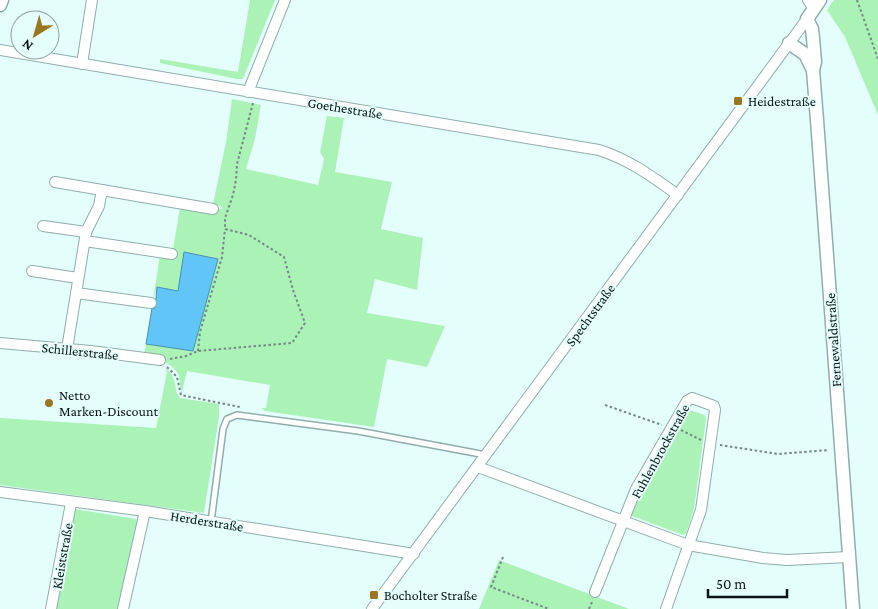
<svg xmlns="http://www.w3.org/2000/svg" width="878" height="609" font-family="'Crimson Pro',serif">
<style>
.green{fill:#abf2b6}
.water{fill:#62c5f7;stroke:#4890b3}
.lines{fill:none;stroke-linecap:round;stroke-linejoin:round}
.service-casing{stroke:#8faeab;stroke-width:8}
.minor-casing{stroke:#8faeab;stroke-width:12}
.tertiary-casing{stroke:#8faeab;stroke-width:15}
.path{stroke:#758786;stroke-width:2;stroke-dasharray:2.5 2.5;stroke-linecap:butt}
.service{stroke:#fff;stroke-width:5}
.minor{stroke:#fff;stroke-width:10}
.tertiary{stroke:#fff;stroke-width:12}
.poi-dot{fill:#997720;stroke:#e4fefc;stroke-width:2}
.labels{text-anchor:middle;stroke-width:4;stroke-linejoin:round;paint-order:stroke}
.poi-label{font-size:14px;fill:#0a1615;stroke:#e4fefc;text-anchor:start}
.street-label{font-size:14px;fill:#0a1615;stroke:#e4fefc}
</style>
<rect width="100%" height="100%" fill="#e4fefc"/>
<g class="green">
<polygon points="250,0 275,0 243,79 237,79 160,63 160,59 238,72"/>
<polygon points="834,0 878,0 878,115 845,37 827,10"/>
<path d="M232,99L261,105L255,139L246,169L318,185L324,159L320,152L327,116L344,118L335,172L392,182L381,229L423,238L417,290L375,279L367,313L445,326L427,367L387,359L374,427L265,411L262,408H266L270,385L187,371L182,392C180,388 180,381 179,376C173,362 157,359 144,355L146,344L193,351L178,291L157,287L153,299L160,256L175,258L177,250H173L180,207L216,214L217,209H222V207L213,204L226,142Z"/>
<path d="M144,359C158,363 171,366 175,383C176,389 176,393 180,398L219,404V417L204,513L0,485V418L156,428L167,371L164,366L143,364Z"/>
<polygon points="690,410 705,415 706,419 694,509 686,533 683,535 632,516 631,514 634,506 635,506 651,475"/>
<polygon points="75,509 136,519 137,522 118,609 56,609"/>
<polygon points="499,560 629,609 479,609"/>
</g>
<polygon class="water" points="184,252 218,259 193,351 146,344 152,308 155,308 157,287 178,291"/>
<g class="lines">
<defs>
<polyline id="service" points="211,522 223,429 227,419 237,415 358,431 486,455"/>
<g id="minor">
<polyline points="808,0 814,9"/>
<path d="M0,50L599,150C630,160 651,176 678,195"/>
<polyline points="82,64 92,0"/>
<polyline points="248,92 285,0"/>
<polyline points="55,182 213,209"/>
<polyline points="43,226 86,232"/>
<polyline points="85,241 172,254"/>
<polyline points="32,271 78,278"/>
<polyline points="76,293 151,303"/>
<polyline points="0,343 91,351 160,360"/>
<polyline points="67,349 86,232 99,206 102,190"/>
<polyline points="478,467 688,545 763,558 787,560 849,557"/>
<polyline points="0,492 145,511 414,554"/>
<polyline points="595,592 636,489 687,401 692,398 714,406 715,410 701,510 666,609"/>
<polyline points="51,609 71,503"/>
<polyline points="123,609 145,511"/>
<polyline points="372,609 807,19"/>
</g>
<g id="tertiary">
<polyline points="820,0 807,19 812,29 813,38 815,62 813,70 817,120 853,609"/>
<polyline points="0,5 2,0"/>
<polyline points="789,43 805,54 813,70"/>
</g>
</defs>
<use href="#service" class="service-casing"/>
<use href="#minor" class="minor-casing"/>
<use href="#tertiary" class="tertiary-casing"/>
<g class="path">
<polyline points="857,0 878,59"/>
<polyline points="198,351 200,332 222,257 225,229"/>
<polyline points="170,359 186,356 198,351 292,343 305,323 293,290 284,257 249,235 225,229 225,218 233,195 236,180 237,164 253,103"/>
<polyline points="167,367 177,377 181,395 240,407"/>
<polyline points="605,405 662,425"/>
<polyline points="681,430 701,440"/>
<polyline points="720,445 778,454 829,450"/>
<polyline points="503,557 491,587 549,609"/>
<polyline points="589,609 592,602"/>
</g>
<use href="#service" class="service"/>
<use href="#minor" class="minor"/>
<use href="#tertiary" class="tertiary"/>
</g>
<g class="poi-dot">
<rect x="733" y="96" width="10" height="10" rx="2.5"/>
<circle cx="49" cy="403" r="5"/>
<rect x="369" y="590" width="10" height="10" rx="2.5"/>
</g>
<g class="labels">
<g class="poi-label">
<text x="748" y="106">Heidestraße</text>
<text x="59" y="400">Netto<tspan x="59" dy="16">Marken-Discount</tspan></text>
<text x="384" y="600">Bocholter Straße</text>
</g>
<g class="street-label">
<text transform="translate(345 108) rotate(9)" y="5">Goethestraße</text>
<text transform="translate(590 315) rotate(-54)" y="5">Spechtstraße</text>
<text transform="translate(833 340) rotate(-94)" y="5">Fernewaldstraße</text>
<text transform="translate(80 351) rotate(6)" y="5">Schillerstraße</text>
<text transform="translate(660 451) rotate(-61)" y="5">Fuhlenbrockstraße</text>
<text transform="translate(207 521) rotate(9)" y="5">Herderstraße</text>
<text transform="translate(62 556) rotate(-80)" y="5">Kleiststraße</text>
</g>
</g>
<g transform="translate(35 35) rotate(217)"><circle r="24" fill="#e4fefc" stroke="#8da1a0"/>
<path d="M0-4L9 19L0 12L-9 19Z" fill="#997720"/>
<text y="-8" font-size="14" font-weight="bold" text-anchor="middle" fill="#0a1615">N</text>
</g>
<path d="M708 589v8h79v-8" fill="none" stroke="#0a1615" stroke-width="2.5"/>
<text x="716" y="589" font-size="15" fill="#0a1615" stroke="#e4fefc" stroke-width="4" paint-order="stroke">50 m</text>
</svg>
